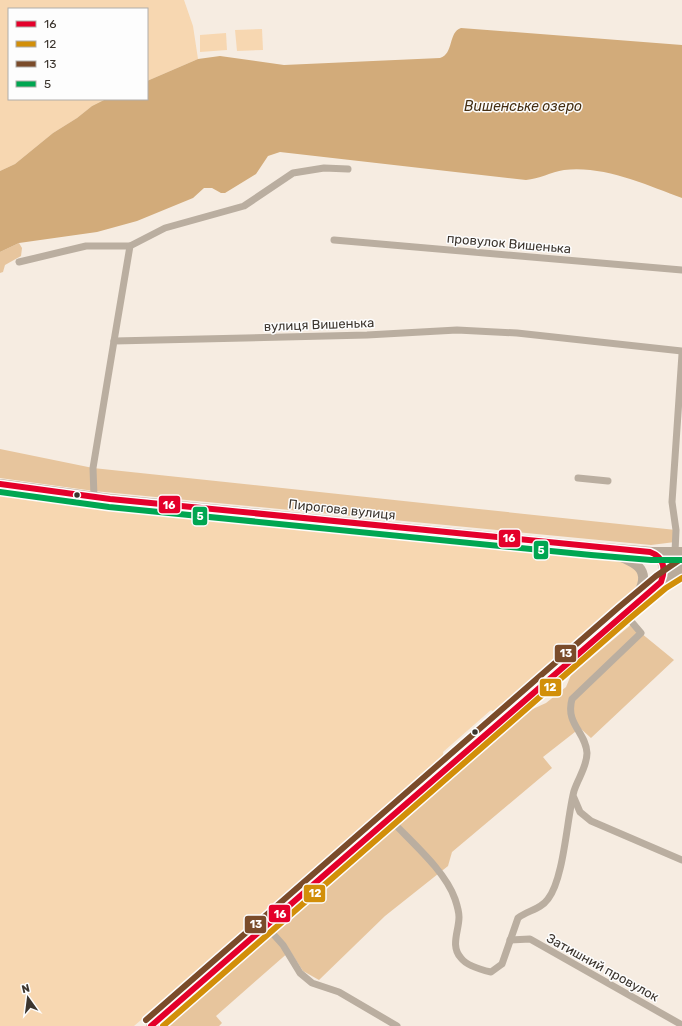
<svg xmlns="http://www.w3.org/2000/svg" width="682" height="1026" font-family="Rubik,sans-serif">
<style>
.green{fill:#f7d7b1}
.forest{fill:#e7c59d}
.water{fill:#d2ab7a}
.lines{fill:none;stroke-linecap:round;stroke-linejoin:round}
.street{stroke:#baaea0;stroke-width:7}
.secondary{stroke:#b9ab9b;stroke-width:10}
.bus-1-casing{stroke:#fdfdfd;stroke-width:9}
.bus-2-casing{stroke:#fdfdfd;stroke-width:9}
.bus-3-casing{stroke:#fdfdfd;stroke-width:9}
.bus-4-casing{stroke:#fdfdfd;stroke-width:9}
.bus-1{stroke:#e4002b;stroke-width:6}
.bus-2{stroke:#d28f09;stroke-width:6}
.bus-3{stroke:#7a4b2a;stroke-width:6}
.bus-4{stroke:#00a651;stroke-width:6}
.bus-dot{fill:#3c352e;stroke:#fdfdfd;stroke-width:1.5}
.labels{text-anchor:middle;stroke-width:3;stroke-linejoin:round;paint-order:stroke}
.street-label{font-size:13px;fill:#3c352e;stroke:#fdfdfd}
.water-label{font-size:14px;font-style:italic;fill:#452f13;stroke:#fdfdfd}
.line-badge{stroke:#fdfdfd;stroke-width:1.5}
.badge-label{font-size:11px;text-anchor:middle;font-weight:bold;fill:#fff}
</style>
<rect width="100%" height="100%" fill="#f6ece1"/>
<g class="green">
<polygon points="0,0 184,0 193,26 198,59 147,81 147,9 9,9 9,99 106,99 92,106 77,118 53,133 15,164 0,171"/>
<polygon points="262,29 263,50 237,51 235,30"/>
<polygon points="226,33 227,50 200,52 200,35"/>
<polygon points="0,484 592,547 640,569 637,589 495,713 491,710 443,752 444,760 134,1026 0,1026"/>
</g>
<g class="forest">
<polygon points="19,243 22,248 21,256 5,265 3,272 0,273 0,252"/>
<polygon points="0,449 93,468 676,530 675,542 651,545 94,491 0,478"/>
<polygon points="633,623 641,633 674,660 591,738 580,728 543,757 552,768 452,852 448,866 385,916 319,980 303,971 290,951 216,1016 222,1023 219,1026 165,1026 526,712 546,703 566,687 571,675"/>
</g>
<path class="water" d="M461,28L682,45V198C647,185 603,165 564,170C551,172 539,179 526,180L280,152L268,156L256,174L225,193H221L212,188H204L193,198L137,221L97,232L19,243L0,252V171L15,164L53,133L77,118L92,106L106,99H147V81L198,59L220,56L284,65L440,58C454,54 448,32 461,28Z"/>
<g class="lines">
<g class="street">
<polyline points="334,240 682,270"/>
<polyline points="19,262 86,246 130,246"/>
<polyline points="114,341 130,246 165,228 244,206 293,173 324,168 348,169"/>
<polyline points="578,478 608,481"/>
<polyline points="94,497 93,468 114,341 367,335 457,330 517,333 682,351"/>
<polyline points="675,552 676,530 672,502 682,354"/>
<polyline points="574,798 580,812 591,821 682,860"/>
<path d="M389,818C410,841 445,870 455,899C457,905 459,911 459,917C459,931 450,946 461,958C467,966 482,970 491,972L502,964L518,918C528,910 540,910 548,899C564,879 567,817 574,791C578,778 587,767 587,753C586,732 565,724 572,699L641,633L624,613"/>
<polyline points="266,926 283,945 300,973 312,983 339,992 397,1026"/>
<polyline points="510,940 530,939 682,1025"/>
</g>
<g class="secondary">
<polyline points="0,484 110,499 592,547 652,552 682,552"/>
<path d="M652,552C664,560 667,569 661,582"/>
<path d="M609,553C639,562 655,571 633,602"/>
<polyline points="151,1026 624,613 661,582 682,568"/>
</g>
<defs>
<path id="bus-1" d="M0,484L110,499L650,552C664,557 666,569 661,582L151,1026"/>
<polyline id="bus-2" points="163,1026 629,619 666,588 682,578"/>
<polyline id="bus-3" points="146,1020 619,607 656,576 678,561"/>
<polyline id="bus-4" points="0,492 109,507 591,555 651,560 682,560"/>
</defs>
<use href="#bus-1" class="bus-1-casing"/>
<use href="#bus-2" class="bus-2-casing"/>
<use href="#bus-3" class="bus-3-casing"/>
<use href="#bus-4" class="bus-4-casing"/>
<use href="#bus-1" class="bus-1"/>
<use href="#bus-2" class="bus-2"/>
<use href="#bus-3" class="bus-3"/>
<use href="#bus-4" class="bus-4"/>
</g>
<g class="bus-dot">
<circle cx="77" cy="495" r="3.5"/>
<circle cx="475" cy="732" r="3.5"/>
</g>
<g class="labels">
<g class="street-label">
<text transform="translate(509 243) rotate(5)" y="5">провулок Вишенька</text>
<text transform="translate(319 324) rotate(-2)" y="5">вулиця Вишенька</text>
<text transform="translate(342 509) rotate(6)" y="5">Пирогова вулиця</text>
<text transform="translate(603 967) rotate(29)" y="5">Затишний провулок</text>
</g>
<g class="water-label">
<text x="523" y="111">Вишенське озеро</text>
</g>
</g>
<g class="line-badge">
<rect x="158" y="495" width="23" height="19" rx="4" fill="#e4002b"/>
<rect x="192" y="506" width="16" height="20" rx="4" fill="#00a651"/>
<rect x="498" y="529" width="23" height="19" rx="4" fill="#e4002b"/>
<rect x="533" y="540" width="16" height="20" rx="4" fill="#00a651"/>
<rect x="554" y="644" width="23" height="19" rx="4" fill="#7a4b2a"/>
<rect x="539" y="678" width="23" height="19" rx="4" fill="#d28f09"/>
<rect x="303" y="884" width="23" height="19" rx="4" fill="#d28f09"/>
<rect x="268" y="904" width="23" height="19" rx="4" fill="#e4002b"/>
<rect x="244" y="915" width="23" height="19" rx="4" fill="#7a4b2a"/>
</g>
<g class="badge-label">
<text x="169" y="509">16</text>
<text x="200" y="520">5</text>
<text x="509" y="542">16</text>
<text x="541" y="554">5</text>
<text x="566" y="657">13</text>
<text x="550" y="691">12</text>
<text x="315" y="897">12</text>
<text x="280" y="918">16</text>
<text x="256" y="928">13</text>
</g>
<rect x="8" y="8" width="140" height="92" fill="#fdfdfd" stroke="#b0adaa"/>
<rect x="16" y="21" width="20" height="6" fill="#e4002b" stroke="#b0adaa"/>
<text x="44" y="28" font-size="12" fill="#3c352e">16</text>
<rect x="16" y="41" width="20" height="6" fill="#d28f09" stroke="#b0adaa"/>
<text x="44" y="48" font-size="12" fill="#3c352e">12</text>
<rect x="16" y="61" width="20" height="6" fill="#7a4b2a" stroke="#b0adaa"/>
<text x="44" y="68" font-size="12" fill="#3c352e">13</text>
<rect x="16" y="81" width="20" height="6" fill="#00a651" stroke="#b0adaa"/>
<text x="44" y="88" font-size="12" fill="#3c352e">5</text>
<g transform="translate(28 998) rotate(346)" stroke="#fdfdfd" stroke-width="3" paint-order="stroke">
<path d="M0-3L7 15L0 10L-7 15Z" fill="#3c352e"/>
<text y="-6" font-size="11" font-weight="bold" text-anchor="middle" fill="#3c352e">N</text>
</g>
</svg>
